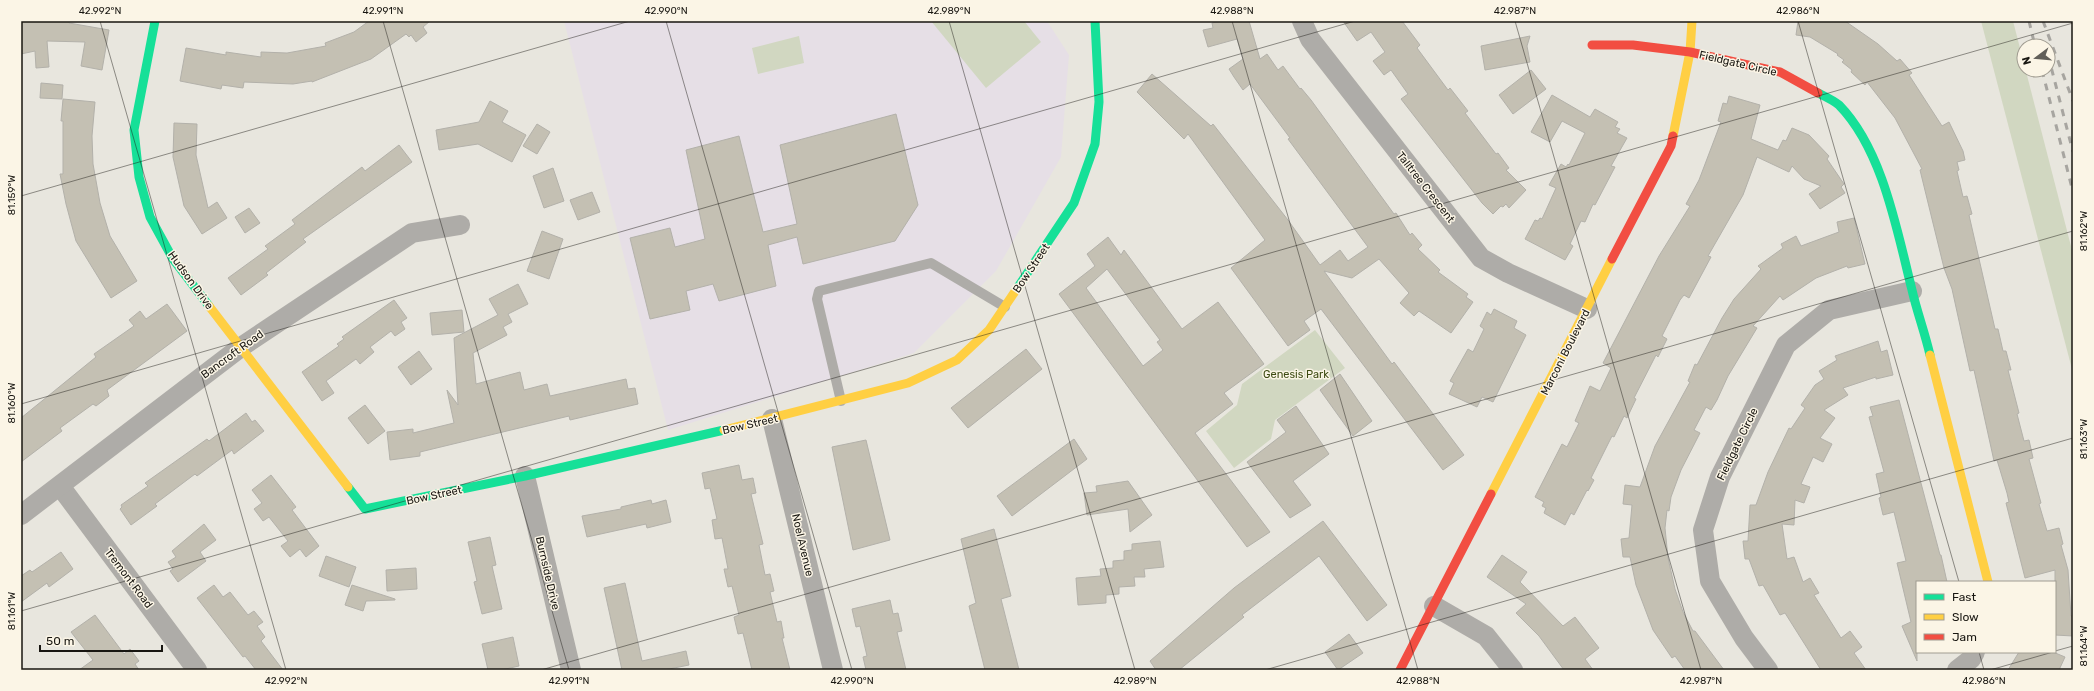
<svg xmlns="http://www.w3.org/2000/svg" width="2094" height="691" font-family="Rubik,sans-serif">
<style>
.education{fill:#e6dfe6}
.green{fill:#d1d7c1}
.building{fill:#c4c0b3;stroke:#b3b1aa;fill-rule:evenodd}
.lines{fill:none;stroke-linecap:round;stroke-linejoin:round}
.lane{stroke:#aeaca8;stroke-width:10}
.street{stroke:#aeaca8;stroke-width:20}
.fast{stroke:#16e098;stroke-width:9}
.slow{stroke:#ffcf43;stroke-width:9}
.jam{stroke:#f24e42;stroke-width:9}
.rail{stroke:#a7a5a0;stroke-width:3;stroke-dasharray:7 7;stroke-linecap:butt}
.ticks{fill:none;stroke:#181611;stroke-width:1;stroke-opacity:0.45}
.labels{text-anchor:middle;stroke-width:3;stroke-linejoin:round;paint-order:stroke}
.street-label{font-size:11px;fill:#181611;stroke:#fbf5e6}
.park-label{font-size:11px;fill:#3c4a12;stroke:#fbf5e6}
.neatline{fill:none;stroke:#181611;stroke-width:1.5}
.ticks-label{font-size:10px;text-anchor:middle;fill:#181611}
</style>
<rect width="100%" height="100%" fill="#e8e6de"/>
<polygon class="education" points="564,21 1047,21 1069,55 1061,157 996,271 914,353 668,430"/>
<g class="green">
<polygon points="931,21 1024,21 1041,42 986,88"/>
<polygon points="1981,21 2013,21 2073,254 2073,373"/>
<polygon points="799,36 804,63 758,74 752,48"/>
<polygon points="1315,330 1345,368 1275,420 1271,439 1234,468 1206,431 1237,405 1242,384"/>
</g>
<g class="building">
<polygon points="21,21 69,21 69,23 109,30 102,70 81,66 85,42 47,41 49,67 36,68 35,51 21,54"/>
<polygon points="369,21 430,21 423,27 427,33 416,42 411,35 409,37 406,34 371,59 312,82 312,81 293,84 244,82 243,88 222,85 221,89 180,81 186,48 226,55 226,52 261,57 261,52 287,53 326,46 325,43 354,32"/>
<polygon points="1221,21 1249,21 1260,59 1267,54 1278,70 1283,66 1300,89 1301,88 1311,100 1394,214 1396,213 1410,235 1412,233 1422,245 1418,249 1440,270 1438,272 1468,294 1466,297 1473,302 1451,333 1419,311 1414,316 1400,303 1409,293 1379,259 1352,278 1324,271 1392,364 1394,362 1464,455 1443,470 1321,309 1304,321 1310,330 1288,346 1231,268 1265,240 1188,134 1184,139 1137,92 1152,74 1211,126 1213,124 1288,220 1320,265 1340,250 1348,261 1368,247 1288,139 1290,138 1250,84 1243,90 1234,77 1229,69 1243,59 1237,39 1208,47 1203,30 1213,28 1212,23"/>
<polygon points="1343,21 1402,21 1420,45 1417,48 1448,90 1450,88 1468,111 1465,113 1496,154 1498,153 1509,168 1506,170 1526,190 1509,208 1506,204 1503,207 1501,206 1493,214 1482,203 1401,99 1408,94 1391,70 1384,75 1373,61 1385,52 1371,32 1357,41"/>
<polygon points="1798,21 1845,21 1878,44 1897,61 1900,59 1912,73 1909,75 1942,126 1949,122 1963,151 1965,160 1957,162 1959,170 1957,171 1963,197 1967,196 1972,214 1969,215 1995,329 1998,329 2003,351 2006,351 2011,370 2008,370 2019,413 2017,414 2024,441 2029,440 2033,458 2029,459 2041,503 2039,504 2047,531 2059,528 2063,544 2061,545 2068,570 2071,616 2073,616 2073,636 2055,635 2055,570 2025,578 2006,503 2009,502 2007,493 1997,460 1994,461 1974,370 1970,371 1952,289 1944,268 1920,170 1922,169 1895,118 1867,82 1865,85 1851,72 1852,70 1842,62 1844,60 1837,55 1838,54 1810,37 1796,35"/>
<polygon points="1530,36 1527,46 1530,62 1485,70 1481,46"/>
<polygon points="1531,70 1546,89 1513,114 1499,95"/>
<polygon points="41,83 63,85 62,99 40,98"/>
<polygon points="1552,95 1590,117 1595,109 1618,122 1615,127 1620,129 1617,133 1627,138 1611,166 1615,167 1595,205 1593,204 1585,222 1581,221 1570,244 1573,246 1565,260 1525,239 1535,220 1538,221 1540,218 1542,219 1556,188 1549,185 1561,164 1566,167 1568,164 1569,165 1585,133 1562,121 1550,142 1531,132"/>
<polygon points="1729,96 1760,105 1751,139 1778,150 1783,140 1786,141 1792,128 1809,135 1829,156 1827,159 1844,184 1841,187 1845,193 1820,209 1809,194 1821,186 1804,179 1792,166 1789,172 1757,157 1743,195 1708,256 1711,257 1689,298 1684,295 1680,300 1662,336 1667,339 1658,357 1656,355 1634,398 1636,399 1627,418 1624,416 1614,437 1612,436 1591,478 1594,480 1588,491 1587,490 1574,515 1571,513 1565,525 1544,513 1546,508 1542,506 1544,502 1535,497 1562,444 1567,447 1579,423 1575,421 1590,386 1600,391 1611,368 1603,363 1659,256 1690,206 1686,204 1699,180 1721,122 1718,121 1723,103 1727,104"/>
<polygon points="63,99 95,102 92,136 93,164 100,203 110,236 137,281 111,298 76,241 66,204 60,174 63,174 63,121 61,121"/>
<polygon points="490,101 508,111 502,122 526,135 512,162 478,144 439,150 436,130 479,122"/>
<polygon points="896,114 918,205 895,241 803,264 797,237 768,245 776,286 719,301 713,284 686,291 690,310 650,319 630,238 670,228 675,247 705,239 686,150 739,136 763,232 797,224 780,145"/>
<polygon points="174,123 197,124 196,155 208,208 217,202 227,218 202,234 184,206 173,157"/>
<polygon points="537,124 550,132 537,154 523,146"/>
<polygon points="399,145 412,162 303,239 306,242 266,273 268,275 241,295 228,278 268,249 265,246 295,224 292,220 362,167 365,171"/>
<polygon points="553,168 564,201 544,208 533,176"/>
<polygon points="592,192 600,212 578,220 570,200"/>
<polygon points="249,208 260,223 245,233 235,217"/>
<polygon points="1854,218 1865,264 1848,268 1847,266 1816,278 1783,300 1780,296 1753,326 1757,328 1728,376 1717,400 1711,410 1706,407 1694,430 1700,433 1681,470 1671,497 1669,511 1667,510 1665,528 1668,558 1675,589 1683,612 1693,631 1695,631 1724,670 1685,670 1675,656 1672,658 1653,630 1636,585 1630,557 1623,557 1621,539 1629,538 1632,505 1623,504 1625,485 1640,487 1655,446 1690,382 1688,381 1695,364 1697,365 1722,318 1734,299 1761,269 1758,266 1783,248 1781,244 1796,236 1801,246 1839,232 1837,222"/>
<polygon points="542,231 563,239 549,279 527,271"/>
<path d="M1108,237L1121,255L1124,250L1182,329L1218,302L1264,364L1224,393L1233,404L1195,433L1270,532L1247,547L1059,294L1095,266L1087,254ZM1107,269L1160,340L1157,342L1163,350L1143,366L1086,288Z"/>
<polygon points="518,284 528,304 508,314 512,322 503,327 507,335 473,353 476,384 520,372 524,390 547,384 550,396 626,379 628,389 635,388 638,404 570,420 569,416 420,452 420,456 390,460 387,432 413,429 413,433 454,423 447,390 458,405 454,338 498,315 489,299"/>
<polygon points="394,300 407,318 401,322 405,329 395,336 391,331 370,347 374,352 360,364 356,359 326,381 334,393 322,401 302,372 339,346 337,344 344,339 342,337"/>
<polygon points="167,304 187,331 107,390 109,396 96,406 93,404 60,428 62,431 21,462 21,418 96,357 94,354 134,326 129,320 140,311 146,319"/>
<polygon points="1494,309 1517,321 1514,328 1526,335 1493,402 1482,397 1477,407 1449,394 1454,383 1450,381 1468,349 1473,352 1484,329 1480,326 1487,312 1491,315"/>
<polygon points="462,310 464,332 432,335 430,313"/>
<polygon points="1878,341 1881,352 1887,350 1893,375 1876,379 1876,377 1843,388 1848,395 1824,410 1835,418 1820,438 1832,444 1823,462 1813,457 1801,484 1810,487 1804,503 1795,500 1794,525 1782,524 1787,559 1794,557 1803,582 1810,578 1819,593 1814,595 1841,638 1850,631 1862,647 1854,653 1866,670 1821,670 1785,613 1780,615 1763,585 1759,586 1749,559 1745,559 1743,541 1748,541 1750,505 1756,505 1768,472 1789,428 1791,429 1805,408 1801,405 1815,385 1824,379 1819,371 1837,360 1835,356"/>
<polygon points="1026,349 1042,369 968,428 951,408"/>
<polygon points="419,351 432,369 411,385 398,367"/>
<polygon points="1340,374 1372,421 1353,436 1320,390"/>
<polygon points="1899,400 1940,555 1941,555 1947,582 1917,582 1917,661 1902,626 1911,622 1897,563 1906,561 1894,512 1883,515 1879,498 1881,497 1876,474 1884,472 1869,417 1873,416 1870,407"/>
<polygon points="365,405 385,431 368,444 348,418"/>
<polygon points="1296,406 1329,454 1293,481 1311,505 1290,518 1247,462 1286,432 1277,420"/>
<polygon points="246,413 252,422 255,420 264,431 234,454 232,450 197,476 195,474 155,504 157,506 131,525 120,509 122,507 121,505 148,486 145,483 207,439 209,441"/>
<polygon points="1074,439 1087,459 1012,516 997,496"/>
<polygon points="866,440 890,540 853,550 832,447"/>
<polygon points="739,465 742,480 753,478 756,493 751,494 763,544 759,545 765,575 770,574 774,591 770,592 777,622 781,621 784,638 782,638 790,670 752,670 743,633 738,634 734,617 739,615 732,586 728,587 724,569 728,569 722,538 715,539 712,520 717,519 710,488 705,489 702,473"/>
<polygon points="271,475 296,507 292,510 319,546 306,557 300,549 290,557 281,546 288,541 269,517 263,521 254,509 262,503 252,490"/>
<polygon points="1128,481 1152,515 1130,532 1128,509 1087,515 1084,493 1097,492 1096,486"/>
<polygon points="651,500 652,504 666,500 671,522 647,528 646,524 587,537 582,516 621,509 621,507"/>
<polygon points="1323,521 1387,605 1367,621 1319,556 1242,615 1244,617 1179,670 1156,670 1150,661 1234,588"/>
<polygon points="204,524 216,540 200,552 206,561 178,582 170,571 173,569 168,562 176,557 172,551"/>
<polygon points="994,529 1011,596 1001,599 1019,670 985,670 969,606 976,603 961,539"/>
<polygon points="490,537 496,565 492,566 502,609 482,614 474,582 477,581 468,542"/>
<polygon points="1160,541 1164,567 1144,569 1145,577 1134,577 1135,586 1119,587 1119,594 1106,595 1106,603 1078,605 1076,578 1101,576 1100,569 1113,568 1113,561 1124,560 1124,551 1132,550 1132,544"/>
<polygon points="61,552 73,569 49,587 47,583 21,602 21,576 30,570 32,572"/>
<polygon points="1502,555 1527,572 1520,582 1563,626 1575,617 1599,648 1585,659 1593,670 1564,670 1539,636 1516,613 1526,604 1487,577"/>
<polygon points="326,556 356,567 349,587 319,576"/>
<polygon points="416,568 417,589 387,591 386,570"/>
<polygon points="625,583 642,661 686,651 689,665 664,670 622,670 604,588"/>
<polygon points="214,585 223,597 230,592 248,615 254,611 263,622 257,626 265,637 261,641 283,670 256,670 245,656 243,657 197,598"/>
<polygon points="352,585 395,599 395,600 366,601 363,611 345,605"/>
<polygon points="890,600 893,614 898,613 902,631 897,632 906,670 866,670 863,657 867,656 860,626 856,627 852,609"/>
<polygon points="95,615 124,654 130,649 139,661 135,664 139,670 79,670 93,660 71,632"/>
<polygon points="1349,634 1363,653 1338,670 1325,652"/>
<polygon points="513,637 519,666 501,670 488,670 482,644"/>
<polygon points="2019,652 2053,652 2065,657 2059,670 2008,670"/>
</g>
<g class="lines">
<polyline class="lane" points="841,401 817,299 819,291 931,263 1005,307"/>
<g class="street">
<polyline points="1302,21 1310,39 1481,258 1508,273 1587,309"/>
<polyline points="772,419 833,670"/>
<polyline points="525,476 571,670"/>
<polyline points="60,486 197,670"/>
<polyline points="21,515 241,347 412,233 460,225"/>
<polyline points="1434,606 1486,636 1513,670"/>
<polyline points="1768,670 1744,638 1710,581 1703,530 1720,477 1786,345 1829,310 1912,291"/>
<polyline points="1957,670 1971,659 1975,652"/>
</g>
<g class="fast">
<polyline points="155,21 134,130 139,177 150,217 173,259 209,306"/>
<path d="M1818,93C1824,96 1833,100 1839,105C1883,150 1897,231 1912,290C1917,312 1925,333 1930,355"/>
<polyline points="1016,290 1074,203 1095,144 1099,102 1095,21"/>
<polyline points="348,487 365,509 525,476 724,430"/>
</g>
<g class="slow">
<polyline points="1673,136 1690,52 1692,21"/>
<polyline points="209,306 348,487"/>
<polyline points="1930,355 1988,582"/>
<polyline points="724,430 908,383 957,360 989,330 1016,290"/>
<polyline points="1491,494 1612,259"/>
</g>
<g class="jam">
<polyline points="1592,45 1633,45 1690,52 1780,72 1818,93"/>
<polyline points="1612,259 1671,146 1673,136"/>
<polyline points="1400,670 1491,494"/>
</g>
<g class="rail">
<polyline points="2029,21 2035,46"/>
<polyline points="2043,21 2073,101"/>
<polyline points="2048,55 2073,152"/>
<polyline points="2042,70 2073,192"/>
</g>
</g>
<path class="ticks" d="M100,21L286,670M383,21L569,670M666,21L852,670M949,21L1135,670M1232,21L1418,670M1515,21L1701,670M1798,21L1959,582M21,196L630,21M21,404L1355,21M21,611L2073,23M2055,651L2073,646M1979,652L1984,670M541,670L2073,231M1265,670L2073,438M1990,670L2053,652"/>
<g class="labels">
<g class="street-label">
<text transform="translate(1738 63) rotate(13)" y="4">Fieldgate Circle</text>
<text transform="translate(1426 187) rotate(52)" y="4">Talltree Crescent</text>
<text transform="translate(1031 268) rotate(-56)" y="4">Bow Street</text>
<text transform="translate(191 280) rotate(54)" y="4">Hudson Drive</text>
<text transform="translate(1565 352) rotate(-63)" y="4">Marconi Boulevard</text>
<text transform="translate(232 354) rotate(-36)" y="4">Bancroft Road</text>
<text transform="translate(750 424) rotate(-13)" y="4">Bow Street</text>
<text transform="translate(1737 444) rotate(-64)" y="4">Fieldgate Circle</text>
<text transform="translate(434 495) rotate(-12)" y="4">Bow Street</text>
<text transform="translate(803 545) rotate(77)" y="4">Noel Avenue</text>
<text transform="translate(548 573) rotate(77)" y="4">Burnside Drive</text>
<text transform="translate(129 578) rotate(53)" y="4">Tremont Road</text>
</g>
<g class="park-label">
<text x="1296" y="378">Genesis Park</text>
</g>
</g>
<rect width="2094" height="691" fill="none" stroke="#fbf5e6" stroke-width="44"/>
<rect x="1916" y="581" width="140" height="72" fill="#fbf5e6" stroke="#a09c91"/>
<rect x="1924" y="594" width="20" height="6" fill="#16e098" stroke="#a09c91"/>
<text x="1952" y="601" font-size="12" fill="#181611">Fast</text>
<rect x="1924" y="614" width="20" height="6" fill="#ffcf43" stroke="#a09c91"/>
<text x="1952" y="621" font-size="12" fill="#181611">Slow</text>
<rect x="1924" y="634" width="20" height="6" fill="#f24e42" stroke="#a09c91"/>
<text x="1952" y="641" font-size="12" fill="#181611">Jam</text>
<g transform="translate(2036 58) rotate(254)"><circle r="19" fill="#fbf5e6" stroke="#a09c91"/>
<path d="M0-3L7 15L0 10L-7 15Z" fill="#615f59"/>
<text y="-6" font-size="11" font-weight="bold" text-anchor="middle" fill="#181611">N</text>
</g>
<path d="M40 645v6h122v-6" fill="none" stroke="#181611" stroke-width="2"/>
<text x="46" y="645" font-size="12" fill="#181611" stroke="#fbf5e6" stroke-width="3" paint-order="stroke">50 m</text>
<rect x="22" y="22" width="2050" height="647" class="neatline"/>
<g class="ticks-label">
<text x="100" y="14">42.992°N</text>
<text x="383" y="14">42.991°N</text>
<text x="666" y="14">42.990°N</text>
<text x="949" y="14">42.989°N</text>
<text x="1232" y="14">42.988°N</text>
<text x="1515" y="14">42.987°N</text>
<text x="1798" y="14">42.986°N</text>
<text transform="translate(11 195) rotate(-90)" y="4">81.159°W</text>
<text transform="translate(2083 231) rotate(-90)" y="4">81.162°W</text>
<text transform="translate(11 403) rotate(-90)" y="4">81.160°W</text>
<text transform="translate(2083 439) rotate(-90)" y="4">81.163°W</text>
<text transform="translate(11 611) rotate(-90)" y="4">81.161°W</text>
<text transform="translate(2083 646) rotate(-90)" y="4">81.164°W</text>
<text x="286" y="684">42.992°N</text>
<text x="569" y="684">42.991°N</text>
<text x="852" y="684">42.990°N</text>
<text x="1135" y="684">42.989°N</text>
<text x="1418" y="684">42.988°N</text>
<text x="1701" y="684">42.987°N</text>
<text x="1984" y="684">42.986°N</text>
</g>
</svg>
